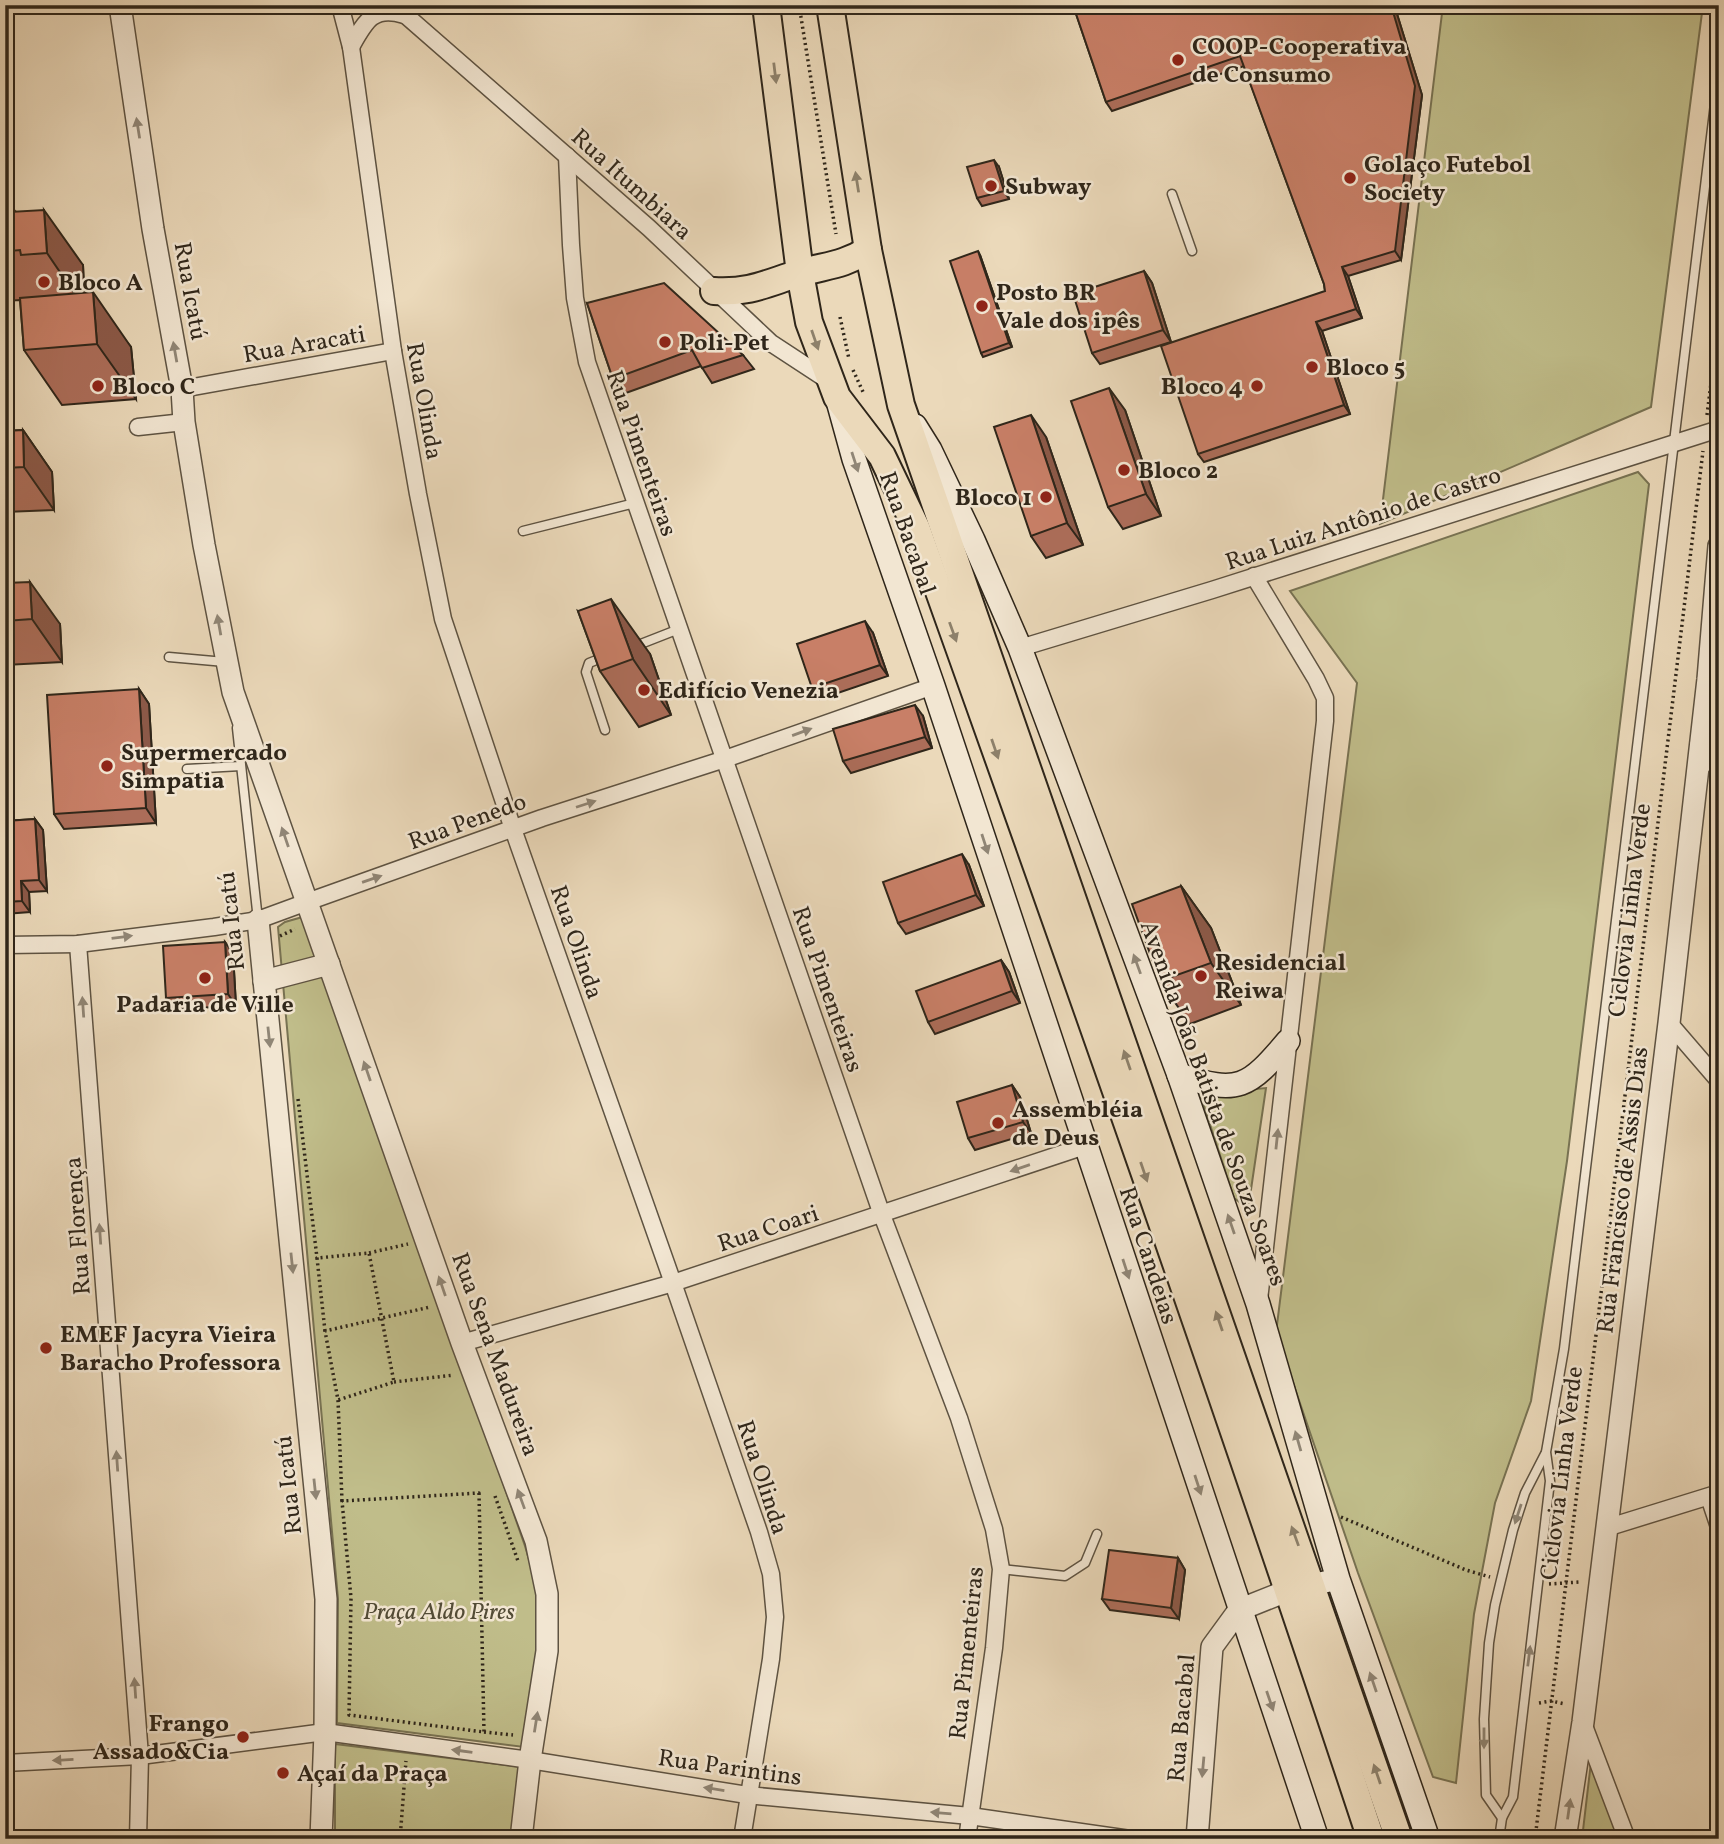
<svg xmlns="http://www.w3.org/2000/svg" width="1724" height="1844" font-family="Vollkorn,serif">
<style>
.green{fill:#c0bd8a;stroke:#787252;stroke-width:2}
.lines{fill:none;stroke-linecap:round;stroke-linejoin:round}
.service-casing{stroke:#5e5342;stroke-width:11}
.minor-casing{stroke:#5e5342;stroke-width:19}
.tertiary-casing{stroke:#5e5342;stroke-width:24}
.secondary-casing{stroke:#2f261a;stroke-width:26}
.primary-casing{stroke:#2f261a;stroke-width:30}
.path{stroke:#2f261a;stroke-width:3.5;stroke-dasharray:2 3.5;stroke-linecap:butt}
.service{stroke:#f2e6d2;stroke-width:8}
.minor{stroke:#f2e6d2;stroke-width:16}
.tertiary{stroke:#f2e6d2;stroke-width:21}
.secondary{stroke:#f2e6d2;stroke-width:23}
.primary{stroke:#ebd9ba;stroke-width:26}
.wall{fill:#ac6d59;stroke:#2f261a;stroke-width:2}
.shaded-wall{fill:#8c5948;stroke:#2f261a;stroke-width:2}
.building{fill:#c87f67;stroke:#2f261a;stroke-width:2}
.oneway{fill:#8d806a}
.oneway2{fill:#908676}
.poi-dot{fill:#8f2418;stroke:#f2e6d2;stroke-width:2.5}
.labels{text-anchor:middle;stroke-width:5;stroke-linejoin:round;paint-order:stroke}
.poi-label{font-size:24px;font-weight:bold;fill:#2f261a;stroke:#f2e6d2;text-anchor:start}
.street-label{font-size:24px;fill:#2f261a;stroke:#f2e6d2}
.park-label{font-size:24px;font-style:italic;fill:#534c36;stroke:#f2e6d2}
</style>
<rect width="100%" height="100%" fill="#ebd9ba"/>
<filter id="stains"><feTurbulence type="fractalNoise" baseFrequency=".00286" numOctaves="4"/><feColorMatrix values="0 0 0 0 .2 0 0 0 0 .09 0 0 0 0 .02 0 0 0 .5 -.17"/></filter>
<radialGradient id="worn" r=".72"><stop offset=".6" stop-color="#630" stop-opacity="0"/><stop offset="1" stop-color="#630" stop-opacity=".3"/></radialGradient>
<g class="green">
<polygon points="1443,5 1703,5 1651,407 1380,524"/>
<polygon points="1638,472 1649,484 1567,1161 1531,1401 1495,1503 1474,1614 1456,1783 1433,1777 1358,1573 1276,1333 1357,683 1290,591"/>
<polygon points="306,916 525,1546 540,1597 539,1650 524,1747 337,1723 338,1599 278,927 285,922"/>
<polygon points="1266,1088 1249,1203 1242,1204 1234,1198 1200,1094"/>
<polygon points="335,1744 522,1767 513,1839 335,1839"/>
<polygon points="1591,1762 1618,1839 1582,1839"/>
</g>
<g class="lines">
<defs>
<g id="service">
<polyline points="1172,194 1192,251"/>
<polyline points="523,531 635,503"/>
<polyline points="633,647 679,629"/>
<polyline points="169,657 225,662"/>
<polyline points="604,657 589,663 586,672 605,730"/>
<polyline points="237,728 258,920"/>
<polyline points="187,769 241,766"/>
<polyline points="1001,1569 1065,1576 1085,1563 1097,1534"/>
<polyline points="1502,1818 1486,1795 1484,1719 1489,1643 1495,1605 1513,1530 1525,1493 1545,1454"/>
<polyline points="1499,1839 1502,1818 1513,1797 1550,1481 1546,1452 1564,1349 1719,71"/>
</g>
<g id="minor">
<polyline points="340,5 351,47 393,351 418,494 443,619 513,829 673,1283 759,1532 771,1574 775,1617 771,1659 742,1839"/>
<polyline points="394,5 649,228 771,343 829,381"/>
<path d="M351,47C365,22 373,5 404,15"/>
<polyline points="567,156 571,245 575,298 587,362 882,1215 959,1418 994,1529 1001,1569 994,1648 967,1839"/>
<polyline points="182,389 393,351"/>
<polyline points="138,427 184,422"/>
<polyline points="1254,576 1316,679 1325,698 1325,721 1259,1300"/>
<polyline points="1020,648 1212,590 1719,429"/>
<polyline points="78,944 140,1756 138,1839"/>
<polyline points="5,945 78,944 214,927 258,920 307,902 542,818 725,759 933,686"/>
<polyline points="1669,1023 1719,1081"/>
<polyline points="462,1343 673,1283 1085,1146"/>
<polyline points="1709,1497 1719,1527"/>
<polyline points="1606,1528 1719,1493"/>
<polyline points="1583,1723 1627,1839"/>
<polyline points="5,1763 140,1756 325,1732 530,1760 747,1795 970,1816 1130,1839"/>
</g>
<g id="tertiary">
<polyline points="120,5 153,229 182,389 184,422 204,545 233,692 462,1343 536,1541 547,1594 547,1651 530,1760 521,1839"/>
<polyline points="1701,744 1719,767"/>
<polyline points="258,920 326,1599 325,1732 321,1839"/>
<polyline points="264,981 329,964"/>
<polyline points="1197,1839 1212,1647 1239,1610 1289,1590 1338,1579"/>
<polyline points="1565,1839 1583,1722 1669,1023 1708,679 1719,546"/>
</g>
<g id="secondary">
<polyline points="838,401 854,459 933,686 1317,1839"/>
<polyline points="915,426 930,450 973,540 1020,648 1179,1075 1258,1304 1338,1579 1428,1839"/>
<path d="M1179,1075C1239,1095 1248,1088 1288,1041"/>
</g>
<g id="primary">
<path d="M766,5L800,273L809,322L837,397L882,456L916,527C1072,963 1226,1399 1371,1839"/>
<polyline points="830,5 868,250 901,405 1399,1839"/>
<path d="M714,291C751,293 767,283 800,273C827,265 842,266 868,250"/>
</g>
</defs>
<use href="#service" class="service-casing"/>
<use href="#minor" class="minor-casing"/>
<use href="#tertiary" class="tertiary-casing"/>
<use href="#secondary" class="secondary-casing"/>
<use href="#primary" class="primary-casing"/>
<g class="path">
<polyline points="799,5 836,234"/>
<polyline points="840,317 849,359"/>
<polyline points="853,370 863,392"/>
<polyline points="1707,415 1719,320"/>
<polyline points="280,936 295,929"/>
<polyline points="298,1099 317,1258"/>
<polyline points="369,1253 408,1244"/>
<polyline points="325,1331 317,1258 369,1253 394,1382 338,1400"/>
<polyline points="394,1382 454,1375"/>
<polygon points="479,1493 484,1732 349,1715 351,1598 342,1501"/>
<polyline points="495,1496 518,1561"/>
<polyline points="342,1501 338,1400 325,1331 430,1307"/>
<polyline points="1341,1517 1466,1570 1490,1577"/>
<polyline points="1549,1584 1580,1582"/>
<polyline points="1539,1703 1551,1701 1565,1704"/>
<polyline points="484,1732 513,1735"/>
<polyline points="400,1839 406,1761"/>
<polyline points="1535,1839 1703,451"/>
</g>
<use href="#service" class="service"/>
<use href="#minor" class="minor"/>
<use href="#tertiary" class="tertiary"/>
<use href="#secondary" class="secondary"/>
<use href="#primary" class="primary"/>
</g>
<g class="wall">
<polygon points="1073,5 1408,5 1409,9 1397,14 1422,95 1401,260 1348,276 1362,318 1322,331 1350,414 1204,462 1198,454 1325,291 1324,284 1244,66 1112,111 1106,102"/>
<polygon points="999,167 1009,199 982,206 977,198"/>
<polygon points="10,204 15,211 83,265 84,292 131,347 136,399 62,405 24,350 20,300 5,301 5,205"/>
<polygon points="980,255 1012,347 983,357 981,353"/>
<polygon points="1144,271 1152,283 1171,342 1100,364 1092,353"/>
<polygon points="587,303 743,355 754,369 712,383 701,366 623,394 613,379"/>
<polygon points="1125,410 1161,516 1123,529 1108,507"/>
<polygon points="23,430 52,472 54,510 5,512 5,431"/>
<polygon points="1046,437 1083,545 1046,558 1031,536"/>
<polygon points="5,583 60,624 62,662 5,665"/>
<polygon points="578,611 650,654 671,715 639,727 600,671"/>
<polygon points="873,633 888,676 820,699 812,688"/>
<polygon points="139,689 149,704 156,823 64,829 54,814"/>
<polygon points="923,716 932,748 851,773 843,761"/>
<polygon points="35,819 43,830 47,891 29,892 30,912 5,914 5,821"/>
<polygon points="969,865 984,906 906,934 898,923"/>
<polygon points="1181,886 1211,928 1241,1005 1190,1024 1160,981"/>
<polygon points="225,942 233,953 236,1006 174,1009 166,998"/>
<polygon points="1001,960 1009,972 1020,1003 935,1034 928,1022"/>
<polygon points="1012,1085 1020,1097 1031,1133 975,1150 968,1138"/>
<polygon points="1178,1558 1185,1570 1179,1619 1110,1610 1102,1599"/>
</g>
<g class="shaded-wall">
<polygon points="1391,5 1397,14 1422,95 1401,260 1395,251"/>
<polygon points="994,160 999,167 1009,199 1004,191"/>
<polygon points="44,210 83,265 85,309 47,253"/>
<polygon points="978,251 980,255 1012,347 1009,343"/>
<polygon points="1342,267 1348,276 1362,318 1356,309"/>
<polygon points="1144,271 1152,283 1171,342 1163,330"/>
<polygon points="93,292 131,347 136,399 97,344"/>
<polygon points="1316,322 1322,331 1350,414 1344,405"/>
<polygon points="1109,388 1125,410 1161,516 1146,494"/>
<polygon points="1031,415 1046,437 1083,545 1067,523"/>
<polygon points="23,430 52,472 54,510 24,467"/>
<polygon points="30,582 60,624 62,662 32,619"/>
<polygon points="611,599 650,654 671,715 633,659"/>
<polygon points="865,621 873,633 888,676 880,665"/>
<polygon points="139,689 149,704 156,823 146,808"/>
<polygon points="915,705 923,716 932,748 925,737"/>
<polygon points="35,819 43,830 47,891 39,880"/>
<polygon points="962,854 969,865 984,906 976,895"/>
<polygon points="21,881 29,892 30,912 22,901"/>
<polygon points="1181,886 1211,928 1241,1005 1211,963"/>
<polygon points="225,942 233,953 236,1006 228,994"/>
<polygon points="1001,960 1009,972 1020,1003 1012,991"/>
<polygon points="1012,1085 1020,1097 1031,1133 1023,1122"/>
<polygon points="1178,1558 1185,1570 1179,1619 1171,1608"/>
</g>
<g class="building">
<polygon points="1073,5 1391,5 1415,86 1395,251 1342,267 1356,309 1316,322 1344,405 1198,454 1161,346 1325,291 1324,284 1240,56 1106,102"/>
<polygon points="994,160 1004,191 977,198 967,167"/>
<polygon points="10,204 10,212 44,210 47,253 21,255 20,250 10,251 9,243 5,244 5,205"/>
<polygon points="978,251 1009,343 981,353 950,261"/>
<polygon points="1144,271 1163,330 1092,353 1073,294"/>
<polygon points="664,283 743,355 702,368 692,350 613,379 587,303"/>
<polygon points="93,292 97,344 24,350 20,298"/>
<polygon points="1109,388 1146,494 1108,507 1071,401"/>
<polygon points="1031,415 1067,523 1031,536 994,427"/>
<polygon points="23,430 24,467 5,468 5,431"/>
<polygon points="30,582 32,619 5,621 5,583"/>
<polygon points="611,599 633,659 600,671 578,611"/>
<polygon points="865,621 880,665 812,688 797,644"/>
<polygon points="139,689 146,808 54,814 47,695"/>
<polygon points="915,705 925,737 843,761 833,729"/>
<polygon points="35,819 39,880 21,881 22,901 5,902 5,821"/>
<polygon points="962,854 976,895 898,923 883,882"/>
<polygon points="1181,886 1211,963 1160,981 1132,904"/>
<polygon points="225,942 228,994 166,998 163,946"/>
<polygon points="1001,960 1012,991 928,1022 916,991"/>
<polygon points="1012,1085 1023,1122 968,1138 957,1102"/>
<polygon points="1109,1550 1178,1558 1171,1608 1102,1599"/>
</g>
<defs><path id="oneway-solid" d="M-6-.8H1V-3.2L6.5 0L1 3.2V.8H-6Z" transform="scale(1.75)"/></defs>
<g class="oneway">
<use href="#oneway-solid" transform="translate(775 73) rotate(83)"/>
<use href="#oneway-solid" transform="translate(857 182) rotate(-99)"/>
<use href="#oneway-solid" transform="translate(815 340) rotate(71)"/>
<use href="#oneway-solid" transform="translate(953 632) rotate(70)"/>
<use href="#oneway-solid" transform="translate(995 749) rotate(71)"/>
<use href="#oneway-solid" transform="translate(1127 1060) rotate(-109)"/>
<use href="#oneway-solid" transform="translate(1144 1172) rotate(71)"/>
<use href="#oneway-solid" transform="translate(1219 1321) rotate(-109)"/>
<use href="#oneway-solid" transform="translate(1295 1536) rotate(-110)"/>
<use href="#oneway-solid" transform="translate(1377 1774) rotate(-109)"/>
</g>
<g class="oneway2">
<use href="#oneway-solid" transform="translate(138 128) rotate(-99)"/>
<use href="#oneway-solid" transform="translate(175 352) rotate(-100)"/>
<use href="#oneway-solid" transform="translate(855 462) rotate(72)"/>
<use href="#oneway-solid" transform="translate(219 625) rotate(-100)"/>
<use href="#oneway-solid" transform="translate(802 732) rotate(-20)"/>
<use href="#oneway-solid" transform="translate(586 804) rotate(-18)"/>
<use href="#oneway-solid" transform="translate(285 837) rotate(-109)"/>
<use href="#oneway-solid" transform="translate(985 844) rotate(72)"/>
<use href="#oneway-solid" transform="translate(372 879) rotate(-19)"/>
<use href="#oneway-solid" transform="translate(122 937) rotate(-7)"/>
<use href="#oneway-solid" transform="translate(1137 964) rotate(-110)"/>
<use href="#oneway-solid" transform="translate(83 1007) rotate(-94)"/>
<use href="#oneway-solid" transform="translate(269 1037) rotate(84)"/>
<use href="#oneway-solid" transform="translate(367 1071) rotate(-109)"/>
<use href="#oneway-solid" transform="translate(1277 1139) rotate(-84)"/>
<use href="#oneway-solid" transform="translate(1020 1168) rotate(161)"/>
<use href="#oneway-solid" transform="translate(1231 1224) rotate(-109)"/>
<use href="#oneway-solid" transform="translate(100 1234) rotate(-94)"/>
<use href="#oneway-solid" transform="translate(292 1263) rotate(84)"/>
<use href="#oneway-solid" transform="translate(1126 1269) rotate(72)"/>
<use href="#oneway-solid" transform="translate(442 1286) rotate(-109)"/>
<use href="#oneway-solid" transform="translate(1298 1441) rotate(-106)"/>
<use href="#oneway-solid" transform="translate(117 1461) rotate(-94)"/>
<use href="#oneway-solid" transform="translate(1198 1485) rotate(72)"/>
<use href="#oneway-solid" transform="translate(315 1489) rotate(84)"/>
<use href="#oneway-solid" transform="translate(521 1499) rotate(-110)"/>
<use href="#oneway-solid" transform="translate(1518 1514) rotate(108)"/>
<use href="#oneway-solid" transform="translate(1529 1656) rotate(-83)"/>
<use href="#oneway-solid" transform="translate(1373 1682) rotate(-109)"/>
<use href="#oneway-solid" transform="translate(135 1688) rotate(-94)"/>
<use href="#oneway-solid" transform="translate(1270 1701) rotate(71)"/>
<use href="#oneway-solid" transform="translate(536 1722) rotate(-81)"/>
<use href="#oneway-solid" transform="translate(1484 1738) rotate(90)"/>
<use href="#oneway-solid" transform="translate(462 1751) rotate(-172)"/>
<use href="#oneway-solid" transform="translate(63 1760) rotate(177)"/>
<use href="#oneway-solid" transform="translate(1203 1767) rotate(95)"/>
<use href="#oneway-solid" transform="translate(714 1789) rotate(-171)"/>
<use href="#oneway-solid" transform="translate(1569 1809) rotate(-82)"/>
<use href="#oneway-solid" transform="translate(941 1813) rotate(-175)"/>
</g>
<g class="poi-dot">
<circle cx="1178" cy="60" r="7"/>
<circle cx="1350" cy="178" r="7"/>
<circle cx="991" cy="186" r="7"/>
<circle cx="44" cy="282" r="7"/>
<circle cx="982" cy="306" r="7"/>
<circle cx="665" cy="342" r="7"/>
<circle cx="1312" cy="367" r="7"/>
<circle cx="98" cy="386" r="7"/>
<circle cx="1257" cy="386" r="7"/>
<circle cx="1124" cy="470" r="7"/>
<circle cx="1046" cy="497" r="7"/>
<circle cx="644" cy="690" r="7"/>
<circle cx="107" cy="766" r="7"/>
<circle cx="1201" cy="976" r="7"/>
<circle cx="205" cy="978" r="7"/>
<circle cx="998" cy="1123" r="7"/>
<circle cx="46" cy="1348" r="7"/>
<circle cx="243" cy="1737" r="7"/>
<circle cx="283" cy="1773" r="7"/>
</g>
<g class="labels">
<g class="poi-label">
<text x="1192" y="54">COOP-Cooperativa<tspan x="1192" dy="28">de Consumo</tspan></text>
<text x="1364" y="172">Golaço Futebol<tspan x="1364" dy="28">Society</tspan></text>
<text x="1005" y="194">Subway</text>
<text x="58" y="290">Bloco A</text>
<text x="996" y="300">Posto BR<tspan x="996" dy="28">Vale dos ipês</tspan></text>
<text x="679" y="350">Poli-Pet</text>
<text x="1326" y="375">Bloco 5</text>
<text x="112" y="394">Bloco C</text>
<text x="1243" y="394" text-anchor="end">Bloco 4</text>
<text x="1138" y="478">Bloco 2</text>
<text x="1032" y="505" text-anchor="end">Bloco 1</text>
<text x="658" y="698">Edifício Venezia</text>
<text x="121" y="760">Supermercado<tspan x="121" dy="28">Simpatia</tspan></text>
<text x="1215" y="970">Residencial<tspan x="1215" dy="28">Reiwa</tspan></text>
<text x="205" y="1012" text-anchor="middle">Padaria de Ville</text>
<text x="1012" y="1117">Assembléia<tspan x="1012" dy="28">de Deus</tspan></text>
<text x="60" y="1342">EMEF Jacyra Vieira<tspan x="60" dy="28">Baracho Professora</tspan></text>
<text x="229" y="1731" text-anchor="end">Frango<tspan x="229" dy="28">Assado&amp;Cia</tspan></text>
<text x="297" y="1781">Açaí da Praça</text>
</g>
<g class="street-label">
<text transform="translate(632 184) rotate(42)" y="8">Rua Itumbiara</text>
<text transform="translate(191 291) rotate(80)" y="8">Rua Icatú</text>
<text transform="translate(304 344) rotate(-10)" y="8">Rua Aracati</text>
<text transform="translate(425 401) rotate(80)" y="8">Rua Olinda</text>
<text transform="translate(642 453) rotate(71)" y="8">Rua Pimenteiras</text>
<text transform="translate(1363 518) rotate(-18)" y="8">Rua Luiz Antônio de Castro</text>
<text transform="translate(908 533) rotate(71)" y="8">Rua Bacabal</text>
<text transform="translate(467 821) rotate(-20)" y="8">Rua Penedo</text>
<text transform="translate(1629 910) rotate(-83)" y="8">Ciclovia Linha Verde</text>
<text transform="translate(231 921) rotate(-96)" y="8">Rua Icatú</text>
<text transform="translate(577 942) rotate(71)" y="8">Rua Olinda</text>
<text transform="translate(828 989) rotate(71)" y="8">Rua Pimenteiras</text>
<text transform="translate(1214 1103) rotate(70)" y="8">Avenida João Batista de Souza Soares</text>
<text transform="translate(1622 1190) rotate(-83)" y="8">Rua Francisco de Assis Dias</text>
<text transform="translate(77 1226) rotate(-94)" y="8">Rua Florença</text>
<text transform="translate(768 1228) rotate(-18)" y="8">Rua Coari</text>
<text transform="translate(1149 1255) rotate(72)" y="8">Rua Candeias</text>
<text transform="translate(496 1354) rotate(70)" y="8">Rua Sena Madureira</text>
<text transform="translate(1561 1473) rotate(-83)" y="8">Ciclovia Linha Verde</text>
<text transform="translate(763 1477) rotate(72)" y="8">Rua Olinda</text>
<text transform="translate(288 1485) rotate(-96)" y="8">Rua Icatú</text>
<text transform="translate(966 1653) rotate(-84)" y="8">Rua Pimenteiras</text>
<text transform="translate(1181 1718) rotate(-85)" y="8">Rua Bacabal</text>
<text transform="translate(730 1767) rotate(8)" y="8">Rua Parintins</text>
</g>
<g class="park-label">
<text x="439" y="1619">Praça Aldo Pires</text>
</g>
</g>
<rect width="1724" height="1844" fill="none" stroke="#ebd9ba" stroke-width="28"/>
<rect x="7" y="7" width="1710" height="1830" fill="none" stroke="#2f261a" stroke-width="3.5"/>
<rect x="14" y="14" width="1696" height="1816" fill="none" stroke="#2f261a" stroke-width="2"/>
<rect width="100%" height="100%" filter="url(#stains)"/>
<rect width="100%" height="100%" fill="url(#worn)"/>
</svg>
